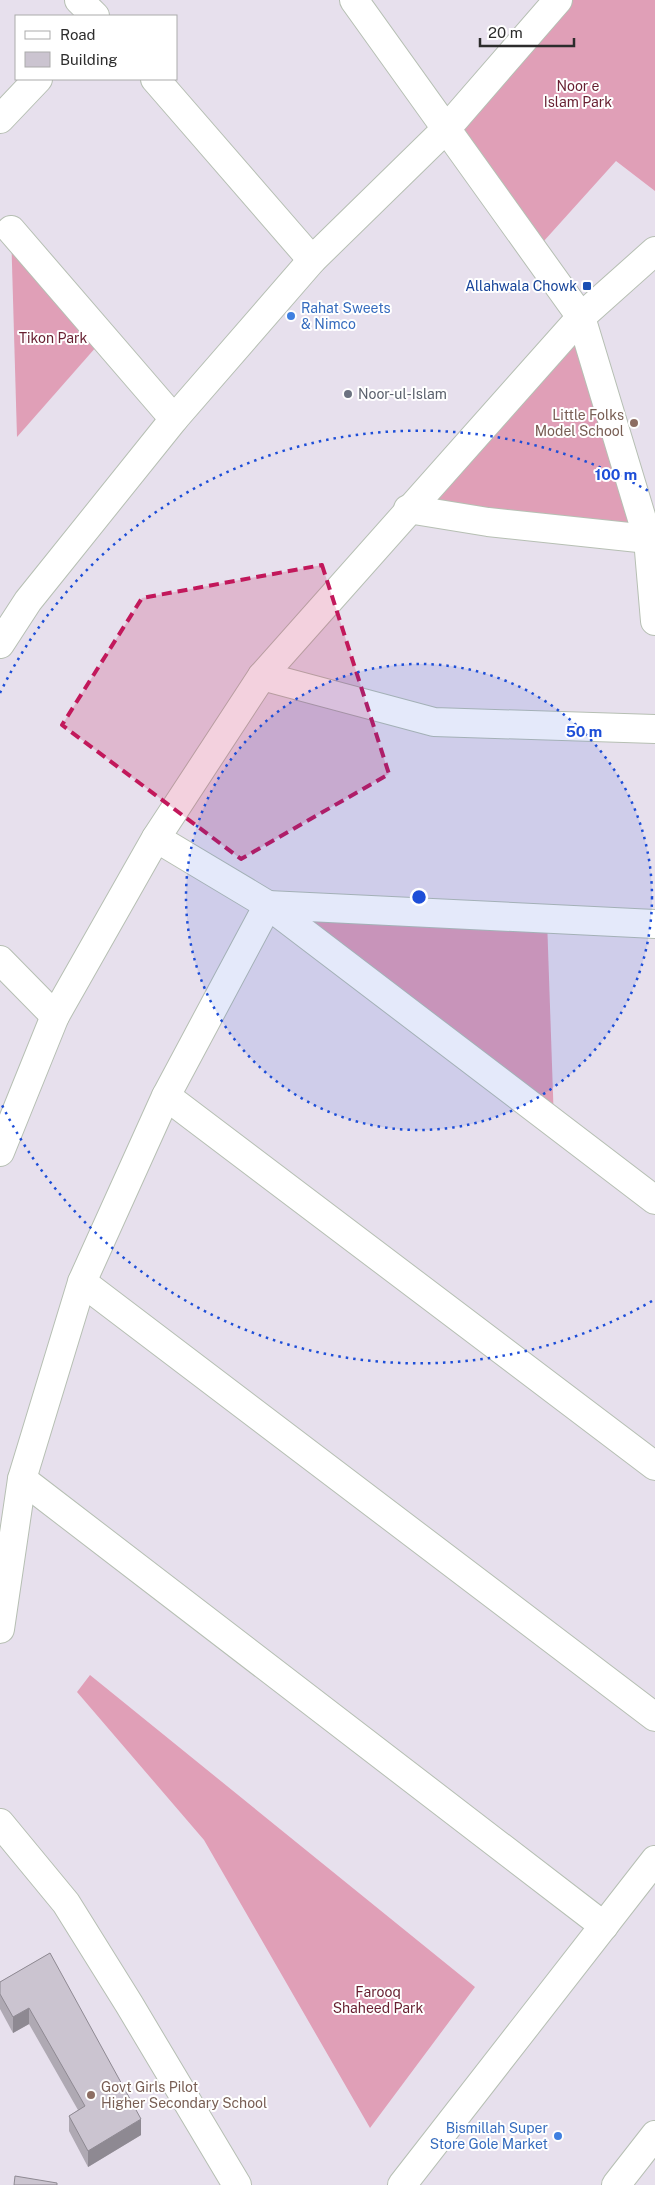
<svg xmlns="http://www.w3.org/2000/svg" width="655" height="2185" font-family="'Public Sans',sans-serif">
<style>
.grass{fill:#e09fb7}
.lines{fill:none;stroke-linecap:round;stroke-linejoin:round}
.street-casing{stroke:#b6bfb3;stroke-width:30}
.secondary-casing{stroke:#b6bfb3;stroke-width:30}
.street{stroke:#fff;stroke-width:28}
.secondary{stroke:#fff;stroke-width:28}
.wall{fill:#afa9b3}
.shaded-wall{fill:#8e8992}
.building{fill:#cbc4d0;stroke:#8e8992}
.marked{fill:#c2185b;fill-opacity:0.2;stroke:#c2185b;stroke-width:4;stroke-dasharray:10 6;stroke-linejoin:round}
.ring{fill:none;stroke:#1d4ed8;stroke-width:2.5;stroke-dasharray:2.5 5}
.transit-dot{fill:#1a4fb4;stroke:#fff;stroke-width:2}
.shop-dot{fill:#3f7fe0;stroke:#fff;stroke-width:2}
.worship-dot{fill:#6b7280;stroke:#fff;stroke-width:2}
.education-dot{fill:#8d6e63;stroke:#fff;stroke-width:2}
.labels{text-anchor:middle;stroke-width:4;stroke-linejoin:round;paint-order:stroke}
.park-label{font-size:14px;fill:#671f30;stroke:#fff}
.transit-label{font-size:14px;fill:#164399;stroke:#fff;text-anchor:end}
.shop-label{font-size:14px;fill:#366cbe;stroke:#fff;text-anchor:start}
.worship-label{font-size:14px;fill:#5b616d;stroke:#fff;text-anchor:start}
.education-label{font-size:14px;fill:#785e54;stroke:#fff;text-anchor:end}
.centre{fill:#1d4ed8;stroke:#fff;stroke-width:2.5}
.ring-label{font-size:15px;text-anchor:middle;font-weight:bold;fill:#1d4ed8;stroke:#fff;stroke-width:4;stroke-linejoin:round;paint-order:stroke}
</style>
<rect width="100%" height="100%" fill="#e7e0ed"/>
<g class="grass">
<polygon points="558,0 655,0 655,191 616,161 534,252 447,128"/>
<polygon points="11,230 104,338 17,437"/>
<polygon points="581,317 648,539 408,509"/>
<polygon points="268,905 547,919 554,1123"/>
<polygon points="90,1675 475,1987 370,2128 204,1840 77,1692"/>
</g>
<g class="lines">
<defs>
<g id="street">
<polyline points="79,0 95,16"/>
<polyline points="155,79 312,260"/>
<polyline points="0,119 38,79"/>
<polyline points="11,230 174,419"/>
<polyline points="408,509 488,522 648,539"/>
<polyline points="0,644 28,601 174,419 312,260 447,128 558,0"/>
<polyline points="262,676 434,722 655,729"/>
<polyline points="156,838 268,905 655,1200"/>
<polyline points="0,960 55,1016"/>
<polyline points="166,1096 655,1466"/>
<polyline points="82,1282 655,1717"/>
<polyline points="22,1479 604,1926"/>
<polyline points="0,1629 22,1479 82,1282 166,1096 268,905 655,924"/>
<polyline points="616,2185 655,2135"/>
</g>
<g id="secondary">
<polyline points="354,0 581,317 648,539 655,621"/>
<polyline points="0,1152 55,1016 156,838 262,676 581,317 655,251"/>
<polyline points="0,1823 66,1903 129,2004 237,2185"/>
<polyline points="402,2185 655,1860"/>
</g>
</defs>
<use href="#street" class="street-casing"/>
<use href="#secondary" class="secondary-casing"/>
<use href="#street" class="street"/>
<use href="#secondary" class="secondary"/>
</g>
<polygon class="wall" points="50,1953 141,2135 88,2167 69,2131 69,2116 78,2110 29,2024 13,2033 0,2009 0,1982"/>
<g class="shaded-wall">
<polygon points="29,2008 29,2024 13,2033 13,2017"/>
<polygon points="141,2119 141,2135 88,2167 88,2151"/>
</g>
<g class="building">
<polygon points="50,1953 141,2119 88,2151 69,2116 85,2106 29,2008 13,2017 0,1994 0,1982"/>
<polygon points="15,2176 57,2183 57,2185 14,2185"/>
</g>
<path class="marked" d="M322,565L389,774L241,859L62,725L142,598Z"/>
<circle cx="419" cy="897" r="233" fill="#1d4ed8" fill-opacity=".12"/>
<g class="ring">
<circle cx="419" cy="897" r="233"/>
<path d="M652 1301A466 466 0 0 1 0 1101M0 693A466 466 0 0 1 652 493"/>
</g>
<rect class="transit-dot" x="582" y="281" width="10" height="10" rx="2.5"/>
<g class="shop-dot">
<circle cx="291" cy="316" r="5"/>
<circle cx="558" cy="2136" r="5"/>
</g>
<circle class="worship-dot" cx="348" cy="394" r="5"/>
<g class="education-dot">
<circle cx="634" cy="423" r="5"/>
<circle cx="91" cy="2095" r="5"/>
</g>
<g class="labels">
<g class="park-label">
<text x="578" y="91">Noor e<tspan x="578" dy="16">Islam Park</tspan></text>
<text x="53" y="343">Tikon Park</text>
<text x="378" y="1997">Farooq<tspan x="378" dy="16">Shaheed Park</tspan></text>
</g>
<g class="transit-label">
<text x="577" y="291">Allahwala Chowk</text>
</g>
<g class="shop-label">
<text x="301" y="313">Rahat Sweets<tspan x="301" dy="16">&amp; Nimco</tspan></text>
<text x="548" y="2133" text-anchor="end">Bismillah Super<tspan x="548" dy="16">Store Gole Market</tspan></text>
</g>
<g class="worship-label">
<text x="358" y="399">Noor-ul-Islam</text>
</g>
<g class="education-label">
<text x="624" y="420">Little Folks<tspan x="624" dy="16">Model School</tspan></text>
<text x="101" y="2092" text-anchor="start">Govt Girls Pilot<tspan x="101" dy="16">Higher Secondary School</tspan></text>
</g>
</g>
<circle cx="419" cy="897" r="8" class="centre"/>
<g class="ring-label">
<text x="616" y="480">100 m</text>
<text x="584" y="737">50 m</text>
</g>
<rect x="15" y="15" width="162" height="65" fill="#ffffff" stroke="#ababab"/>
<rect x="25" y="31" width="25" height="8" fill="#ffffff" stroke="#ababab"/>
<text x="60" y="40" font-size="15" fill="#2c2c2c">Road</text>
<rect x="25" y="52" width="25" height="15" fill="#cbc4d0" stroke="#ababab"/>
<text x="60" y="65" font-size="15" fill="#2c2c2c">Building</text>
<path d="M480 38v8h94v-8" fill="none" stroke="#2c2c2c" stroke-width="2.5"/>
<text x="488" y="38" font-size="15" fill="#2c2c2c" stroke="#ffffff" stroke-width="4" paint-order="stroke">20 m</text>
</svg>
